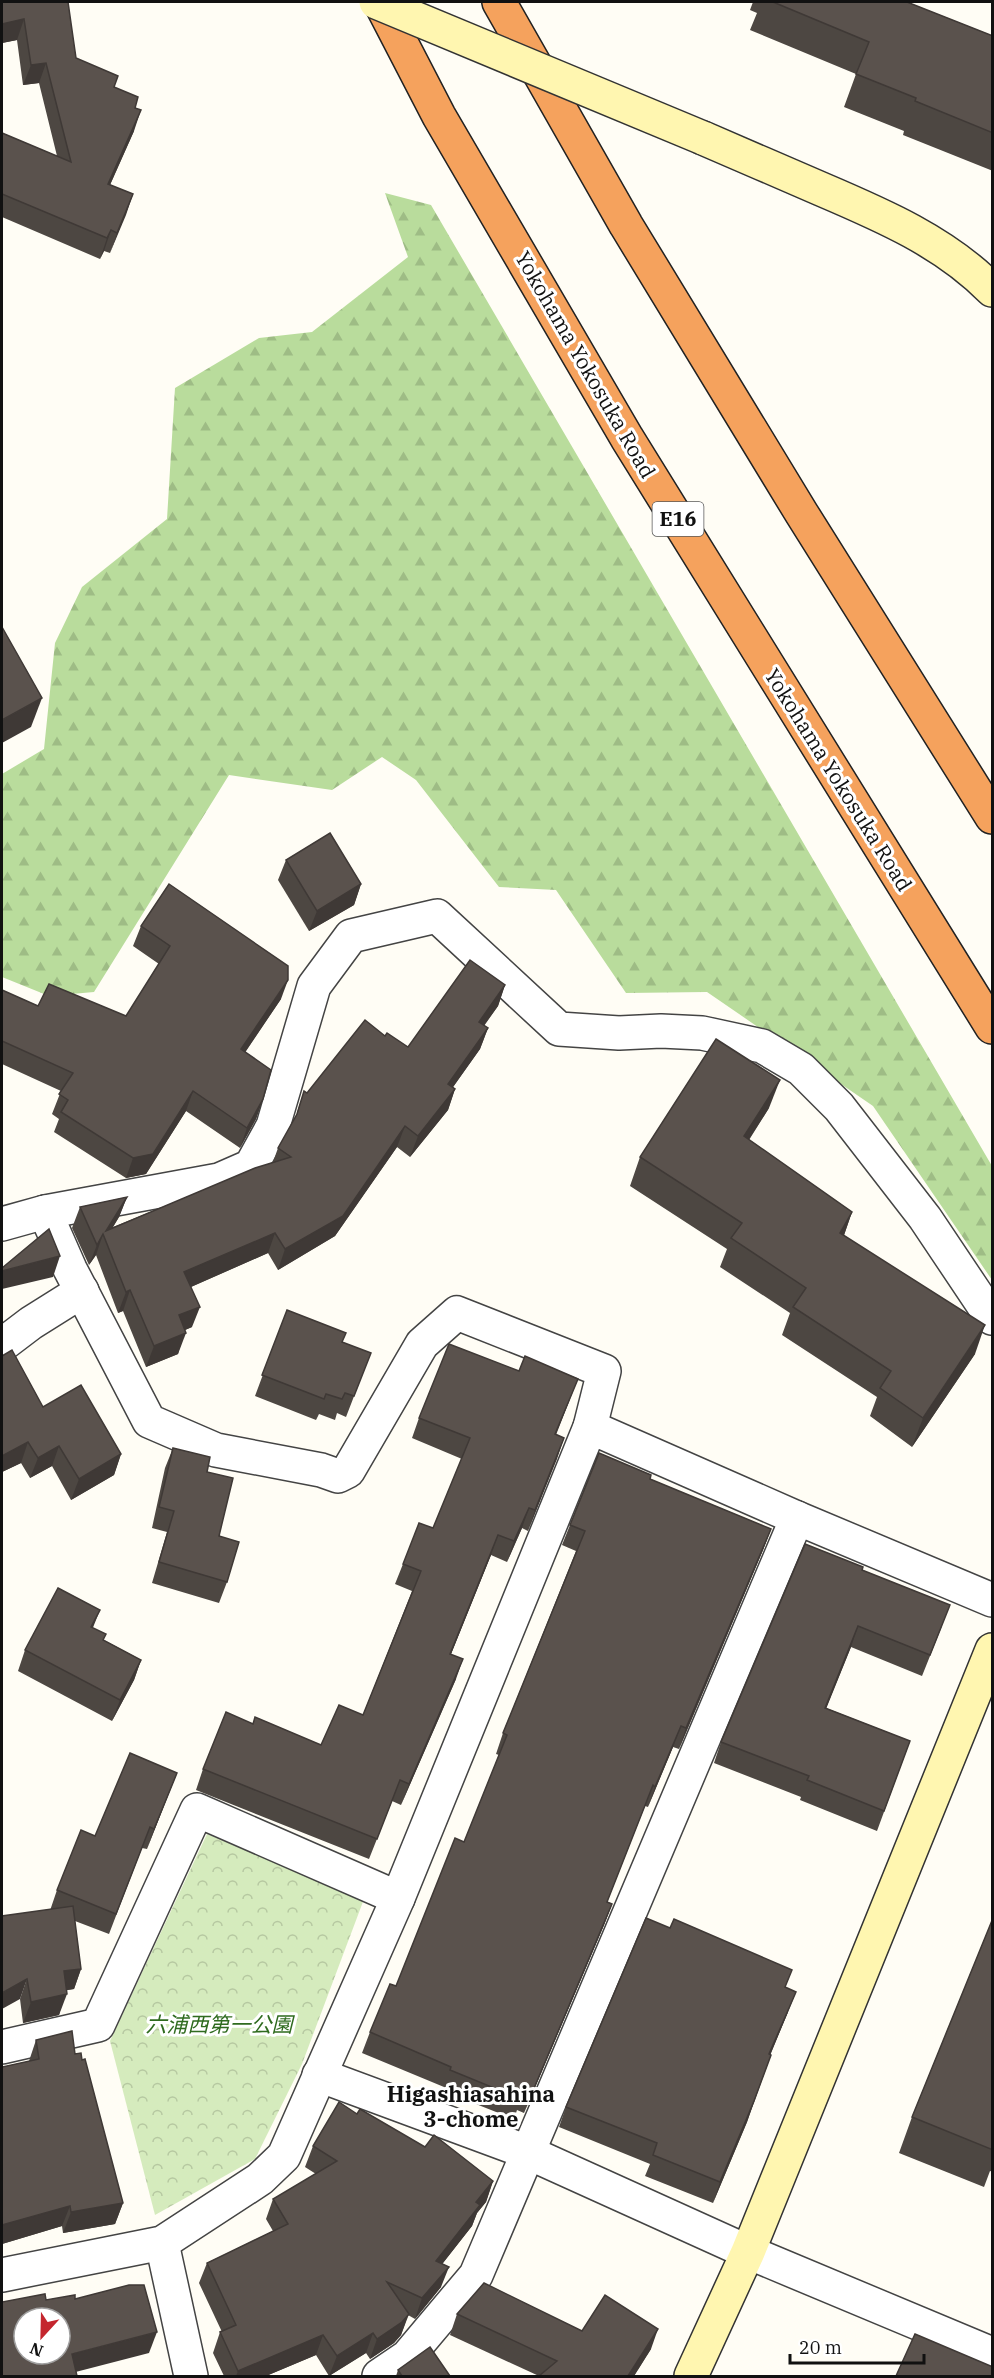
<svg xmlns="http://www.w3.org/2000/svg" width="994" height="2378" font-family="'IBM Plex Serif','Noto Sans JP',serif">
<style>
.forest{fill:url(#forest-firs)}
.park{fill:url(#park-crowns)}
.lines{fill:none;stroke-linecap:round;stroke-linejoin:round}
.street-casing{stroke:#444;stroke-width:36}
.secondary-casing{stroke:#333;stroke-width:36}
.highway-casing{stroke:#222;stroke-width:36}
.street{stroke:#fff;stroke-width:33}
.secondary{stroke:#fff6b0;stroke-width:33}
.highway{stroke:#f5a25d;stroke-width:33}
.secondary-bridge-casing{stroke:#333;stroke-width:36;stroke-linecap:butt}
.secondary-bridge{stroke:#fff6b0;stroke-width:33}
.wall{fill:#4d4742}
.shaded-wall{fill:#3f3936}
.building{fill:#5a524d;stroke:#3f3936;stroke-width:1.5;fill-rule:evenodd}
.labels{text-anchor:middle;stroke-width:6;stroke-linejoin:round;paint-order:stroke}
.shield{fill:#fff;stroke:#585858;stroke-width:1.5}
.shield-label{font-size:20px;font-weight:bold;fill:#111}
.street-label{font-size:21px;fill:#111;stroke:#fff}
.park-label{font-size:21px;font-style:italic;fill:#2f6b1f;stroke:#fff}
.neighbourhood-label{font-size:22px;font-weight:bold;fill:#111;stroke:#fff}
</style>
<defs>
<pattern id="forest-firs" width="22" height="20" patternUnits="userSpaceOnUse" patternTransform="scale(1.5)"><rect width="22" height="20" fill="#b9dc9c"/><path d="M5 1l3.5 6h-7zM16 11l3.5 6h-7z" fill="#9ebc85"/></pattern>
<pattern id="park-crowns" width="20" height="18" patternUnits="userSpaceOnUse" patternTransform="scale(1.5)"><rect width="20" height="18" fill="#d5ebbd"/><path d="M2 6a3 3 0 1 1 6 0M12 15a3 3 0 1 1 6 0" fill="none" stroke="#b6c8a1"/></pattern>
</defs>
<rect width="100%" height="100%" fill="#fffdf5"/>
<polygon class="forest" points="385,193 431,205 992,1166 992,1280 873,1106 707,992 626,993 556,890 499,887 416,780 382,757 332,790 229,775 94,992 49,996 2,977 2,774 44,749 55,643 82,587 167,519 175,388 259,338 312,332 408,257"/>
<polygon class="park" points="207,1834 364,1899 302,2064 255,2159 155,2215 110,2041"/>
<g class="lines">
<defs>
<g id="street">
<polyline points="45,1212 70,1269 149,1421 216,1450 321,1470 338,1476 348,1471 422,1344 457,1313 604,1371 590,1427"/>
<polyline points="2,1224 45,1212 219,1180 251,1166 273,1126 314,986 351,936 437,916 559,1029 619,1033 661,1031 702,1033 762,1046 801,1069 839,1107 925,1218 992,1318"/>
<polyline points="2,1345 31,1323 82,1291"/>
<polyline points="2,2047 98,2025 197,1810 398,1898"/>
<polyline points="319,2075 527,2152 748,2252 992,2354"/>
<polyline points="162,2243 191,2376"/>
<polyline points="2,2275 162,2243 260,2179 284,2156 398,1898 590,1427 797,1518 992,1600"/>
<polyline points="379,2376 407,2357 476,2275 797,1518"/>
</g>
<g id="secondary">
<path d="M703,138C742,155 782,172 821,189C882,215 945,242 992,290"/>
<polyline points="691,2376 748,2252 992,1650"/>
</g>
<g id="highway">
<polyline points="380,2 439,116 627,438 992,1027"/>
<polyline points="499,2 626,225 802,514 992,817"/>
</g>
</defs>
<use href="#street" class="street-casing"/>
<use href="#secondary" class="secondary-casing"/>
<use href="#highway" class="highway-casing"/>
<use href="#street" class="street"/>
<use href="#secondary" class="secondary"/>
<use href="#highway" class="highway"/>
<defs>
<polyline id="secondary-bridge" points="376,2 703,138"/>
</defs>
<use href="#secondary-bridge" class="secondary-bridge-casing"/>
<use href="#secondary-bridge" class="secondary-bridge"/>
</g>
<g class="wall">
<polygon points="2,2 114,87 135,108 134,131 110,185 133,194 110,253 104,251 100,259 2,217 2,133 57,156 39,83 23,85 17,40 2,43"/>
<polygon points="753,2 907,2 993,36 993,171 903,135 904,131 844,107 856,74 750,30 757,13 750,10"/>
<polygon points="286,860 361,884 354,905 309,931 278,880"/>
<polygon points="141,926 281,999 245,1052 263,1099 256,1119 240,1148 186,1111 146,1174 126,1178 54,1132 59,1119 52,1114 61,1091 2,1064 2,990 38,1006 126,1016 159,964 133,946"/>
<polygon points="505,985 498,1006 484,1026 488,1028 480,1049 453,1087 455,1089 448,1110 410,1157 397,1147 335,1236 278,1270 268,1253 191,1287 192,1327 185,1330 178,1354 146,1367 123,1311 118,1313 96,1255 89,1265 72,1228 80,1207 127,1197 119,1217 113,1227 273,1162 278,1148 295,1119 304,1091 307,1093 385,1036 408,1047"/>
<polygon points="769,1108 749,1140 852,1212 844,1235 975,1354 912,1447 870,1416 877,1397 782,1335 790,1313 720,1267 727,1249 630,1186 640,1157"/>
<polygon points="287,1310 343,1342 363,1373 346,1417 337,1413 335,1420 319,1414 316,1420 255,1396"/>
<polygon points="2,1356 43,1407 121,1454 114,1475 71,1500 52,1466 30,1478 21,1463 2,1472"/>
<polygon points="570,1399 556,1435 564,1438 528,1531 522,1528 507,1562 491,1555 451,1654 456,1679 401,1805 392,1801 369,1859 196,1790 203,1769 253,1724 321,1745 363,1715 412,1591 395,1584 403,1564 433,1528 462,1459 412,1438 419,1418"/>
<polygon points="173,1448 207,1472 227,1582 219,1603 152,1583 167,1532 152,1528 165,1468"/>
<polygon points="650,1479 771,1529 763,1550 679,1749 673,1747 648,1807 645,1806 607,1902 612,1904 604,1925 524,2113 517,2110 514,2119 443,2091 444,2087 362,2053 370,2032 396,1986 464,1842 499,1755 496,1754 503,1733 576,1551 562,1545 570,1525"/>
<polygon points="862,1570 942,1626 922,1676 851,1647 826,1708 910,1741 877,1831 800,1800 801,1797 714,1763 721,1742"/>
<polygon points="93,1628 104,1640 141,1660 134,1680 112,1721 18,1671 25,1650"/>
<polygon points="177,1773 147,1849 142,1848 109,1934 75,1921 81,1969 74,1989 66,1990 59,2015 23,2023 20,1999 57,1890 95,1836"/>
<polygon points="993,1918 993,2172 990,2171 984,2187 899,2153 912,2117"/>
<polygon points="786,1987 788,2012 770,2055 747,2122 713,2203 645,2176 650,2164 559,2127 566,2107"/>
<polygon points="36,2040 75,2054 82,2060 123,2203 115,2224 63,2233 62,2226 2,2244 2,2067 29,2061"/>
<polygon points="357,2114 425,2147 493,2181 486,2202 477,2213 472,2226 442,2264 441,2287 415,2319 408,2315 401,2335 394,2343 370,2359 366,2353 329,2376 316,2355 266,2376 224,2376 213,2353 220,2332 222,2332 199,2283 207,2263 273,2231 266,2219 273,2199 316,2174 305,2167 313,2146"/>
<polygon points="457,2314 582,2331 651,2349 634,2376 539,2376 450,2335"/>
<polygon points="398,2370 450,2376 396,2376"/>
</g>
<g class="shaded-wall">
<polygon points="24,19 17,40 2,43 2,24"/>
<polygon points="46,63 39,83 23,85 31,65"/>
<polygon points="141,110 134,131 101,205 108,184"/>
<polygon points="133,194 126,215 110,253 117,233"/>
<polygon points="111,230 104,251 100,259 107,238"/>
<polygon points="42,698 31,727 2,743 2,720"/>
<polygon points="361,884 354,905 309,931 317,911"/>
<polygon points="288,980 281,999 234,1069 241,1049"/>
<polygon points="505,985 498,1006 471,1043 479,1022"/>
<polygon points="488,1028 480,1049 441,1104 448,1084"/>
<polygon points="780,1080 769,1108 733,1164 744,1136"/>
<polygon points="455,1089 448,1110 410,1157 418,1136"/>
<polygon points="193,1091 186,1111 146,1174 126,1178 133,1158"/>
<polygon points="263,1099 256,1119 240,1148 247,1128"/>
<polygon points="405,1126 397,1147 335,1236 278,1270 285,1249"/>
<polygon points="127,1197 119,1217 105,1240 106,1231"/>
<polygon points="852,1212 842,1241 840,1233"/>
<polygon points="275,1233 268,1253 177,1293 184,1272"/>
<polygon points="103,1234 96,1255 89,1265 97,1245"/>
<polygon points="60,1256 53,1277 2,1289 2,1271"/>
<polygon points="130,1290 123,1311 118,1313 126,1292"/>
<polygon points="200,1307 192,1327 171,1336 179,1315"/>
<polygon points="985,1325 975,1354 912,1447 923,1418"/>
<polygon points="186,1333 178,1354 146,1367 154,1346"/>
<polygon points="578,1379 570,1399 547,1455 555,1434"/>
<polygon points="564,1438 557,1459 528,1531 535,1510"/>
<polygon points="28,1442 21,1463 2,1472 2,1456"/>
<polygon points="59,1446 52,1466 30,1478 38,1458"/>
<polygon points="121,1454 114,1475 71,1500 79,1479"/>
<polygon points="529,1508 522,1528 507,1562 514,1541"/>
<polygon points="771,1529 763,1550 679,1749 686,1728"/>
<polygon points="498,1535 491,1555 443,1674 450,1654"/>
<polygon points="100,1610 92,1630 91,1627"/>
<polygon points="858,1626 851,1647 818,1729 825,1708"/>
<polygon points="463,1659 456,1679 401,1805 409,1784"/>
<polygon points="141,1660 134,1680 112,1721 120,1700"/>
<polygon points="681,1726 673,1747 648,1807 655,1787"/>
<polygon points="177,1773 169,1793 147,1849 154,1829"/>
<polygon points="612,1904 604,1925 524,2113 532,2093"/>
<polygon points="81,1969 74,1989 56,1992 64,1971"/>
<polygon points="27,1979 20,1999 2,2009 2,1993"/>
<polygon points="796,1992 788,2012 762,2075 769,2054"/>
<polygon points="67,1994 59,2015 23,2023 31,2002"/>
<polygon points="771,2055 747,2122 713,2203 720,2182"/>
<polygon points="493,2181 486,2202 477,2213 472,2226 429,2281 436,2261 476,2202"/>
<polygon points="123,2203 115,2224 63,2233 71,2212"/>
<polygon points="70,2206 62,2226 2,2244 2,2225"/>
<polygon points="449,2267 441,2287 415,2319 422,2298"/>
<polygon points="409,2314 401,2335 394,2343 370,2359 377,2339"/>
<polygon points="658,2329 651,2349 634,2376 628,2376"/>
<polygon points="157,2332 149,2353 64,2375 72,2354"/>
<polygon points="373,2333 366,2353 329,2376 337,2356"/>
<polygon points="323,2335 316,2355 266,2376 236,2376 238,2371"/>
</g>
<g class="building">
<polygon points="2,2 68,2 76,58 118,76 114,87 138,97 135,108 141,110 108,184 133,194 117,233 111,230 107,238 2,194 2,133 71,162 46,63 31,65 24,19 2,24"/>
<polygon points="773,2 907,2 993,36 993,133 915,101 916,98 856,74 869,42"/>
<polygon points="2,627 42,698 2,720"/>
<polygon points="330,833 361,884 317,911 286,860"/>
<polygon points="169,884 288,966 288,980 241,1049 271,1070 263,1099 247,1128 193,1091 153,1154 133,1158 61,1112 68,1100 59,1094 73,1073 2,1041 2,990 38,1006 49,984 126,1016 170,946 141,926"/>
<polygon points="470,960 505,985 479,1022 488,1028 448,1084 455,1089 418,1136 405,1126 343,1216 285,1249 275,1233 184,1272 200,1307 179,1315 186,1333 154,1346 130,1290 126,1292 103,1234 97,1245 80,1207 127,1197 106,1231 255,1168 291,1157 278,1148 297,1114 304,1091 307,1093 365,1020 385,1036 387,1033 408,1047"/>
<polygon points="716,1039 780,1080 744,1136 852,1212 840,1233 985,1325 923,1418 880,1388 891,1371 793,1307 806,1288 731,1238 742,1223 640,1157"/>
<polygon points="49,1229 60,1256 2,1271 2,1268"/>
<polygon points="287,1310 346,1333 342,1342 371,1353 354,1396 345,1393 342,1399 326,1394 324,1399 262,1375"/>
<polygon points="449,1344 519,1371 525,1356 578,1379 555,1434 564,1438 535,1510 529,1508 514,1541 498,1535 450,1654 463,1659 409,1784 400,1780 377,1839 203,1769 226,1712 253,1724 255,1717 321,1745 339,1705 363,1715 421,1571 403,1564 419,1523 433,1528 470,1438 419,1418"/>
<polygon points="12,1350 43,1407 81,1385 121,1454 79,1479 59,1446 38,1458 28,1442 2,1456 2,1356"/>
<polygon points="173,1448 210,1457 207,1472 233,1478 219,1536 239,1542 227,1582 159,1562 174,1511 159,1507"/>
<polygon points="599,1453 651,1475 650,1479 771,1529 686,1728 681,1726 655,1787 653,1785 607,1902 612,1904 532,2093 525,2090 521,2099 450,2070 451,2067 370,2032 390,1984 396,1986 455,1838 464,1842 507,1735 503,1733 585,1531 570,1525"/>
<polygon points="805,1544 863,1567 862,1570 950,1605 930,1655 858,1626 825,1708 910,1741 884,1811 807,1780 809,1776 721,1742"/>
<polygon points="58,1588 100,1610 91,1627 106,1634 103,1640 141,1660 120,1700 25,1650"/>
<polygon points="130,1753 177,1773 154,1829 150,1827 116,1914 57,1890 81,1830 95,1836"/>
<polygon points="73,1906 81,1969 64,1971 67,1994 31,2002 27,1979 2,1993 2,1916"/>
<polygon points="646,1918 670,1928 674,1919 792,1970 785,1987 796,1992 769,2054 771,2055 754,2101 720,2182 653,2155 657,2143 566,2107"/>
<polygon points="993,1918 993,2150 912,2117"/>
<polygon points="72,2031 75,2054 81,2053 82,2060 85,2059 123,2203 71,2212 70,2206 2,2225 2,2067 39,2059 36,2040"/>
<polygon points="339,2102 357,2114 360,2109 425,2147 434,2135 493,2181 476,2202 480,2205 436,2261 449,2267 422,2298 387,2282 409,2314 402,2322 377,2339 373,2333 337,2356 323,2335 238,2371 220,2332 236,2325 207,2263 288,2224 273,2199 337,2161 313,2146"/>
<polygon points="484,2283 582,2331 605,2295 658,2329 628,2376 539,2376 557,2361 457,2314"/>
<path d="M129,2285H144L157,2332L72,2354L77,2376H2V2302L45,2294L46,2300L75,2295V2299ZM24,2318H60V2354H24Z"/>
<polygon points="915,2334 993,2367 993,2376 896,2376"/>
<polygon points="430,2347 450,2376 402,2376 398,2370"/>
</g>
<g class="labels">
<rect class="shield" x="652.5" y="502" width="51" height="34" rx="4.5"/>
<g class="shield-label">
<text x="678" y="526">E16</text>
</g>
<g class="street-label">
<text transform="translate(585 365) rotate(60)" y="7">Yokohama Yokosuka Road</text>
<text transform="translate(838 780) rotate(58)" y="7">Yokohama Yokosuka Road</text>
</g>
<g class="park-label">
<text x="219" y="2032">六浦西第一公園</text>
</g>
<g class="neighbourhood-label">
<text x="471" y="2102">Higashiasahina<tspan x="471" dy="25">3-chome</tspan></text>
</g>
</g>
<rect width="994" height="2378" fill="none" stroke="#111111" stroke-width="6"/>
<g transform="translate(42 2336) rotate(202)"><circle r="28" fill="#ffffff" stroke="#a0a0a0" stroke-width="1.5"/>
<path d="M0-4.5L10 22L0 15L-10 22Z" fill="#c4262e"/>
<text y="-9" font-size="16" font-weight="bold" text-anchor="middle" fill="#111111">N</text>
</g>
<path d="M790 2354v9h134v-9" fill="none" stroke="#111111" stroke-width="3"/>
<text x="799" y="2354" font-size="18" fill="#111111" stroke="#ffffff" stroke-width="4.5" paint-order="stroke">20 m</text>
</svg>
